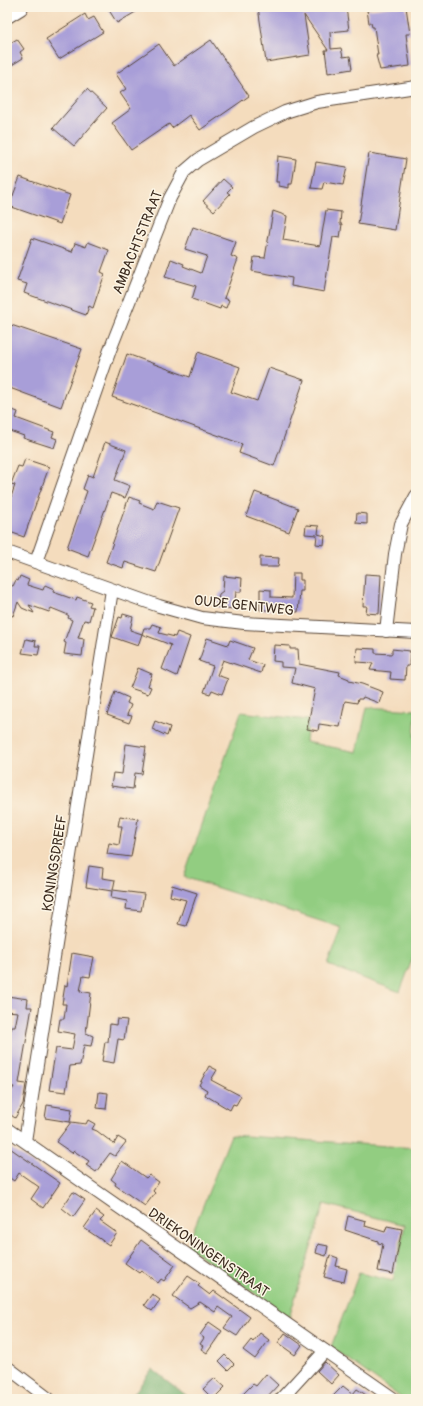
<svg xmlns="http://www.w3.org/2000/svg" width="423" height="1406" font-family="Pangolin,sans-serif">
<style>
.green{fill:#92cd81;stroke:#667c50}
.forest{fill:#75b06f;stroke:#586d46}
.building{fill:#a89ed8}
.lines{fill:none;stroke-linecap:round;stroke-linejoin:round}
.minor-casing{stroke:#574536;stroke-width:14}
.major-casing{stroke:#574536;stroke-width:18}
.minor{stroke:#fff;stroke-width:12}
.major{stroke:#fff;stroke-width:16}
.labels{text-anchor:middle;stroke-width:3;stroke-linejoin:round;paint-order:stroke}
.street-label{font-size:14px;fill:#3b2a1e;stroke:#fcf5e5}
</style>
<rect width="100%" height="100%" fill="#fcf5e5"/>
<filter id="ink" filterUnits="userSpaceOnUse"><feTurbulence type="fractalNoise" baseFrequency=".025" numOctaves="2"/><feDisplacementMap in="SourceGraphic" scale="8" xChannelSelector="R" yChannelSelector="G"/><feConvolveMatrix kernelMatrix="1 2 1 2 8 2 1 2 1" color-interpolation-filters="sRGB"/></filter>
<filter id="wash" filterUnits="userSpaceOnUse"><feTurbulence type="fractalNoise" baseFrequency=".012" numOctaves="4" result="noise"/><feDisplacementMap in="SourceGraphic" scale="16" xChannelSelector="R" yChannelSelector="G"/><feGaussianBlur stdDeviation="0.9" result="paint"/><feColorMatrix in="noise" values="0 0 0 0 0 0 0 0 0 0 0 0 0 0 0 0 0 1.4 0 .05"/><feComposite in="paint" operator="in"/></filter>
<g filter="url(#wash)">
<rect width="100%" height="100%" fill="#f4dcbd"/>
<g class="green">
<polygon points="367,707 416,710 414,736 416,736 416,949 400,992 328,965 342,928 184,877 241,712 308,720 306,742 357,752"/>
<polygon points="231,1135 416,1148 416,1399 403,1399 331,1347 359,1273 393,1281 405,1225 324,1204 289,1318 187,1246"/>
</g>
<polygon class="forest" points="152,1369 191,1399 130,1399"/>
<g id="blocks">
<g class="building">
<polygon points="107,7 144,7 117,23"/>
<polygon points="258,7 346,7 349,30 330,32 331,49 341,48 343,57 350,56 352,69 328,73 325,50 328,50 304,15 310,55 266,62"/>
<polygon points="391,7 406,7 410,34 406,34 410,66 380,70 376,55 378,55 374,27 372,27 371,23 369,23 367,10"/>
<polygon points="85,14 88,20 94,17 103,32 59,59 46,39"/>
<polygon points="17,39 24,49 20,52 23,58 7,68 7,45"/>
<polygon points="211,40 249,96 200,130 189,115 172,128 169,124 131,150 112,123 131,109 120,93 126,89 116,74 159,44 174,66"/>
<polygon points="87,89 107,108 74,146 53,128"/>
<polygon points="369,153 406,159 395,230 358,224"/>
<polygon points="278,156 296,159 292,184 289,184 289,188 279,186 279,182 276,182"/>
<polygon points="316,162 347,167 343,185 324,182 322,189 311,188"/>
<polygon points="20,177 70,195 60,224 9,206"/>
<polygon points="223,179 232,187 227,192 230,194 214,211 203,201"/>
<polygon points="326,210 341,212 340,224 342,224 340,238 333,237 324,292 291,286 292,278 252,271 254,257 265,258 273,211 287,216 283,240 320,246"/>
<polygon points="193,227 236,242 231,256 238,259 224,298 229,300 226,308 221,306 220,309 192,299 196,286 165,277 171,259 184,264 183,266 201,273 207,256 185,249"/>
<polygon points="32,238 72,252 75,243 86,247 88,242 109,250 101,272 105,274 99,290 93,308 89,306 86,315 24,293 27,284 17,281"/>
<polygon points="11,325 82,349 61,407 7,387 7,335"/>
<polygon points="198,352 240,367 231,392 257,401 269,368 304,380 274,466 239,453 242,444 112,397 127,354 190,377"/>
<polygon points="7,408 18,412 16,418 54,432 52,437 57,439 54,448 23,438 24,436 7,430"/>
<polygon points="105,442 126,450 115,480 130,486 125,498 111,493 88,556 67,548 87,491 83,489 88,475 93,477"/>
<polygon points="25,459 49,467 24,537 7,531 7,509 15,485 11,484 18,466 22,467"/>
<polygon points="255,492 298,508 289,532 246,516"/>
<polygon points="129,497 140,501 139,503 154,509 157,501 179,508 156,572 125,562 123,568 106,562"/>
<polygon points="357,513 367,514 367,524 356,523"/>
<polygon points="306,525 319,526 318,534 325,536 324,545 316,544 317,535 305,534"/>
<polygon points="260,557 279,558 278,567 260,567"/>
<polygon points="293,573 300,573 300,580 303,580 303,591 300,591 298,612 288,611 288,606 270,606 270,610 260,610 260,589 271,590 271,597 292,598"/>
<polygon points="365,574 381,575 379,614 366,613 367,606 363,606"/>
<polygon points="20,576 29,580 27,585 43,590 45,585 54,589 53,592 76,600 77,597 91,602 89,606 93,607 89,621 84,620 78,638 84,639 82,656 64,654 66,643 64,642 72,620 68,618 69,616 66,614 51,608 49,612 29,605 34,613 22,608 18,602 13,616 7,614 9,605 7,604 9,585 13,586 16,580 18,581"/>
<polygon points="224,576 242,578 241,592 236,592 234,609 217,607 219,594 223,591"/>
<polygon points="123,614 133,617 130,630 142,634 138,646 112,637 119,617 122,618"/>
<polygon points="152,624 161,627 159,633 175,637 177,632 190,637 177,676 162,669 171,645 142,634 144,628 150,628"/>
<polygon points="207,638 228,645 230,640 253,648 248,660 263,665 261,673 223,660 217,675 228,679 222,694 212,690 210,694 204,692 213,666 199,661"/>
<polygon points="26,639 36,641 35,646 40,646 38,655 22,653"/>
<polygon points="274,645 290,646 290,649 298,649 299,664 340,672 339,675 349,679 349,681 362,684 383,692 379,703 363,697 362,699 358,699 357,703 345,701 340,727 319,724 318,731 307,729 315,689 292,683 295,668 281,667 281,662 273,661"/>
<polygon points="357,648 375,649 375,653 392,654 392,649 410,651 409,666 406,666 405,680 390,679 391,672 370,670 373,663 356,662"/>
<polygon points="138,668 152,674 148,686 151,687 148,694 130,688"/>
<polygon points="115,692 129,698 127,703 131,705 127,715 132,716 129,723 107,715"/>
<polygon points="155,721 170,727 167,736 152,729"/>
<polygon points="126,744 146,747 142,774 135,773 133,789 111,786 113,773 122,774"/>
<polygon points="120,816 138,819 131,857 107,854 109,843 119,845 122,826 118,826"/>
<polygon points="89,866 103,868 102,878 115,880 113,890 144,894 141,911 126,909 127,901 111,898 112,891 86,887"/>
<polygon points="172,885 197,893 186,926 178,924 186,900 170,896"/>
<polygon points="72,953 94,957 90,977 83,976 80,991 91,993 86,1033 93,1036 91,1046 84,1045 80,1065 70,1066 66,1092 49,1090 56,1048 72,1050 75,1034 58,1031 60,1019 64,1019 66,1004 62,1004 65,985 67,986"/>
<polygon points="7,996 28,999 27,1007 32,1007 19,1083 26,1084 23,1104 15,1118 7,1112 7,1097 14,1087 9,1086 12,1082 7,1078 7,1029 11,1030 12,1027 15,1027 18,1012 7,1011"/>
<polygon points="117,1019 127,1020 124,1040 118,1039 114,1063 102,1061 105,1042 108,1042 110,1024 116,1025"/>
<polygon points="209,1066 217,1070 211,1080 241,1096 236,1105 233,1104 230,1110 205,1095 207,1090 199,1085"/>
<polygon points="99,1092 108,1093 106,1109 97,1108"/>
<polygon points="47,1105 72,1109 70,1122 45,1118"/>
<polygon points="88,1120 95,1124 92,1129 97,1131 114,1144 118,1137 126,1142 115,1156 110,1153 96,1172 86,1165 89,1161 74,1151 72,1153 56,1142 71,1122 86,1124"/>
<polygon points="7,1146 60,1183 43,1208 31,1199 39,1187 19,1173 14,1181 7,1176"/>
<polygon points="122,1161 146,1178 149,1175 159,1182 153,1191 155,1193 145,1206 115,1185 116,1183 111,1179"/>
<polygon points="73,1192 85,1200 73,1217 62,1208"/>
<polygon points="96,1211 104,1217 100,1221 117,1233 109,1245 84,1228"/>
<polygon points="348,1216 366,1221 365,1226 385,1232 387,1226 402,1229 393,1274 378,1271 383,1244 378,1243 378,1241 345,1230"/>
<polygon points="141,1240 175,1265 164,1281 161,1279 158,1283 141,1271 139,1273 125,1263"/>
<polygon points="318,1244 328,1246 326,1256 316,1253"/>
<polygon points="330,1255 338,1258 336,1266 347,1269 344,1282 324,1277"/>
<polygon points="188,1276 200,1284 198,1286 210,1295 214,1291 250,1317 237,1336 224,1328 232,1317 218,1307 215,1312 200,1302 190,1308 173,1296"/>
<polygon points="152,1294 160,1300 152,1311 144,1305"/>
<polygon points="209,1322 222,1331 207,1353 201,1349 203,1346 200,1344 204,1338 200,1335"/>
<polygon points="260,1333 269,1340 255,1359 243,1350 251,1340 253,1342"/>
<polygon points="285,1333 302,1345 295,1355 278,1343"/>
<polygon points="225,1355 234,1364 228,1370 219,1361"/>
<polygon points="325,1362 339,1375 331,1384 317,1371"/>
<polygon points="266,1374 278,1385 265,1399 238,1399 253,1384 256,1386"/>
<polygon points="215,1378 225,1387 213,1399 203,1389"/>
<polygon points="343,1386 353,1394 357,1389 372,1399 330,1399"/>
</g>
</g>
</g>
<g filter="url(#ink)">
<use href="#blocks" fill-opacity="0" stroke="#574536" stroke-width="1"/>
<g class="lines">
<defs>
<g id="minor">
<polyline points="7,552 159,606 202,618 244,623 416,632"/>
<polyline points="36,562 110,350 170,198 184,172 198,160 254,127 285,112 317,102 416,87"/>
<polyline points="386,631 395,554 401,524 416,496"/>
<polyline points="7,1129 394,1399"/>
<polyline points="25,1141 112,590"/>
<polyline points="7,1367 49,1399"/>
<polyline points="281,1399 325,1351"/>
</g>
<polyline id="major" points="7,15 20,7"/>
</defs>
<use href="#minor" class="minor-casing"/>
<use href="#major" class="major-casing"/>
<use href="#minor" class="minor"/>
<use href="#major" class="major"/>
</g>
</g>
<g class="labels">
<g class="street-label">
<text transform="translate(137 242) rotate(-68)" y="5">AMBACHTSTRAAT</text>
<text transform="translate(244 605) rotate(6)" y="5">OUDE GENTWEG</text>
<text transform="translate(54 863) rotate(-81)" y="5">KONINGSDREEF</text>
<text transform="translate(209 1252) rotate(35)" y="5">DRIEKONINGENSTRAAT</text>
</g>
</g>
<rect width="423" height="1406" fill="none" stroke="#fcf5e5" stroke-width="24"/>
</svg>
